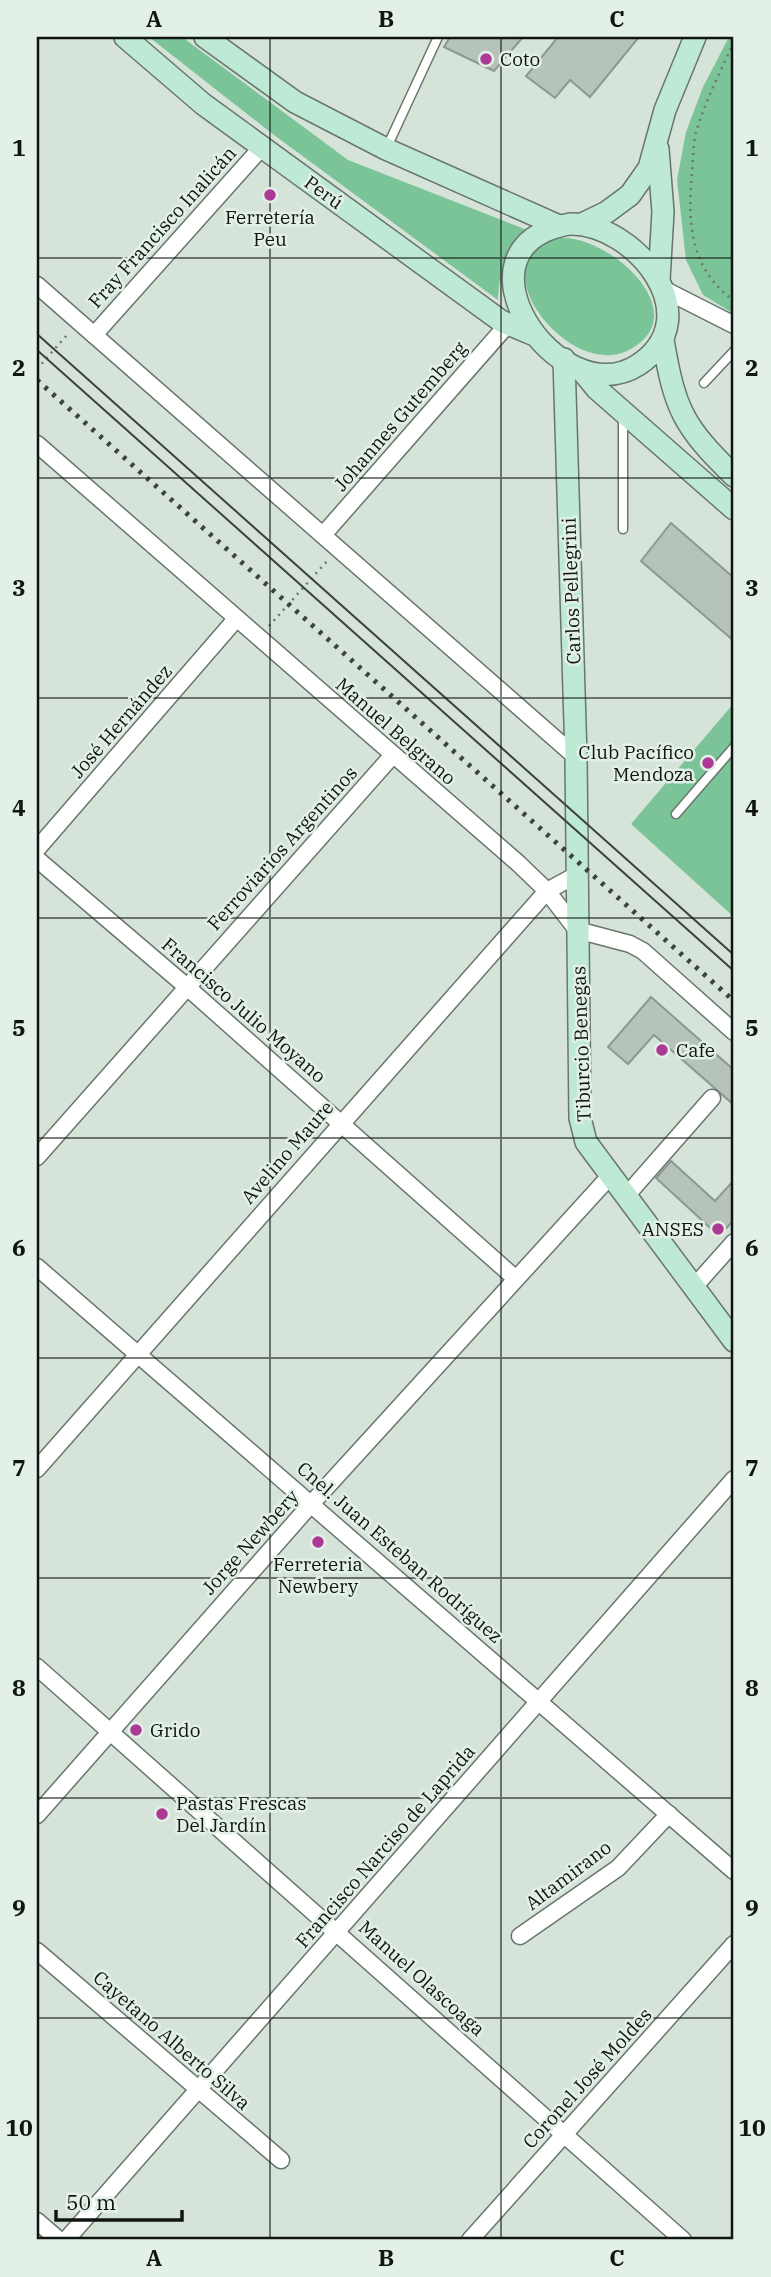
<svg xmlns="http://www.w3.org/2000/svg" width="771" height="2277" font-family="'IBM Plex Serif',serif">
<style>
.green{fill:#7bc498}
.building{fill:#b5c3b9;stroke:#8c9990;stroke-width:2}
.lines{fill:none;stroke-linecap:round;stroke-linejoin:round}
.lane-casing{stroke:#69766d;stroke-width:11}
.street-casing{stroke:#69766d;stroke-width:19}
.secondary-casing{stroke:#69766d;stroke-width:24}
.path{stroke:#6e7770;stroke-width:2.5;stroke-dasharray:2 5;stroke-linecap:butt}
.lane{stroke:#fff;stroke-width:8}
.street{stroke:#fff;stroke-width:16}
.secondary{stroke:#bee9d5;stroke-width:21}
.tram{stroke:#3c433e;stroke-width:2}
.rail{stroke:#3c433e;stroke-width:5;stroke-dasharray:3.5 7;stroke-linecap:butt}
.grid{fill:none;stroke:#101511;stroke-width:2;stroke-opacity:0.55}
.poi-dot{fill:#ac3994;stroke:#e2f0e7;stroke-width:2.5}
.labels{text-anchor:middle;stroke-width:5;stroke-linejoin:round;paint-order:stroke}
.poi-label{font-size:19px;fill:#101511;stroke:#e2f0e7;text-anchor:start}
.street-label{font-size:19px;fill:#101511;stroke:#e2f0e7}
.neatline{fill:none;stroke:#101511;stroke-width:2.5}
.grid-label{font-size:23px;text-anchor:middle;font-weight:bold;fill:#101511}
</style>
<rect width="100%" height="100%" fill="#d5e3d9"/>
<g class="green">
<path d="M149,37H182L348,160L527,230C507,251 499,271 498,300L274,135Z"/>
<polygon points="729,37 734,37 734,314 703,295 686,260 677,180 686,132 703,87"/>
<path d="M560,238C611,235 697,315 629,350C574,379 490,279 540,245C545,242 554,240 560,238Z"/>
<polygon points="734,703 734,917 631,824"/>
</g>
<g class="building">
<polygon points="450,37 523,37 494,71 444,47"/>
<polygon points="558,37 639,37 590,97 570,80 555,98 526,76"/>
<polygon points="671,523 734,578 734,641 641,561"/>
<polygon points="651,997 734,1070 734,1105 654,1035 628,1064 608,1047"/>
<polygon points="671,1161 715,1201 734,1180 734,1220 719,1236 656,1178"/>
</g>
<g class="lines">
<defs>
<g id="lane">
<polyline points="387,147 438,37"/>
<polyline points="704,383 734,351"/>
<polyline points="623,416 623,529"/>
<polyline points="676,814 734,747"/>
</g>
<g id="street">
<polyline points="37,285 576,757"/>
<polyline points="665,290 734,325"/>
<polyline points="94,335 262,147"/>
<polyline points="37,444 519,864 547,891 577,930 630,944 643,951 734,1032"/>
<polyline points="323,535 508,324"/>
<polyline points="37,849 236,619"/>
<polyline points="37,859 187,987 516,1279"/>
<polyline points="37,1157 392,756"/>
<polyline points="626,1196 712,1098"/>
<polyline points="37,1267 734,1871"/>
<polyline points="694,1287 734,1242"/>
<polyline points="37,1469 547,891 578,874"/>
<polyline points="37,1667 683,2240"/>
<polyline points="37,1815 312,1503 611,1175"/>
<polyline points="520,1936 618,1868 669,1814"/>
<polyline points="37,1951 281,2160"/>
<polyline points="37,2221 59,2240"/>
<polyline points="66,2240 734,1479"/>
<polyline points="470,2240 734,1944"/>
</g>
<g id="secondary">
<polyline points="125,37 203,104 501,321 532,334"/>
<polyline points="205,37 295,102 386,149 559,226"/>
<polyline points="658,149 663,212 659,280"/>
<path d="M570,224C635,223 711,317 638,365C558,416 443,245 570,224Z"/>
<polyline points="582,224 607,212 630,195 649,168 665,110 695,37"/>
<path d="M663,340C675,410 683,426 734,476"/>
<polyline points="564,359 576,757 580,1118 586,1142 734,1341"/>
<polyline points="583,372 597,389 734,509"/>
</g>
</defs>
<use href="#lane" class="lane-casing"/>
<use href="#street" class="street-casing"/>
<use href="#secondary" class="secondary-casing"/>
<g class="path">
<path d="M734,42C721,70 705,102 696,132C693,145 693,161 692,175C687,224 691,270 734,301"/>
<polyline points="37,369 67,335"/>
<polyline points="269,626 328,560"/>
</g>
<use href="#lane" class="lane"/>
<use href="#street" class="street"/>
<use href="#secondary" class="secondary"/>
<g class="tram">
<polyline points="37,334 734,955"/>
<polyline points="37,350 734,971"/>
</g>
<polyline class="rail" points="37,380 734,1001"/>
</g>
<path class="grid" d="M270,37V2240M501,37V2240M37,258H734M37,478H734M37,698H734M37,918H734M37,1138H734M37,1358H734M37,1578H734M37,1798H734M37,2018H734"/>
<g class="poi-dot">
<circle cx="486" cy="59" r="7"/>
<circle cx="270" cy="195" r="7"/>
<circle cx="708" cy="763" r="7"/>
<circle cx="662" cy="1050" r="7"/>
<circle cx="718" cy="1229" r="7"/>
<circle cx="318" cy="1542" r="7"/>
<circle cx="136" cy="1730" r="7"/>
<circle cx="162" cy="1814" r="7"/>
</g>
<g class="labels">
<g class="poi-label">
<text x="500" y="66">Coto</text>
<text x="270" y="224" text-anchor="middle">Ferretería<tspan x="270" dy="22">Peu</tspan></text>
<text x="694" y="759" text-anchor="end">Club Pacífico<tspan x="694" dy="22">Mendoza</tspan></text>
<text x="676" y="1057">Cafe</text>
<text x="704" y="1236" text-anchor="end">ANSES</text>
<text x="318" y="1571" text-anchor="middle">Ferreteria<tspan x="318" dy="22">Newbery</tspan></text>
<text x="150" y="1737">Grido</text>
<text x="176" y="1810">Pastas Frescas<tspan x="176" dy="22">Del Jardín</tspan></text>
</g>
<g class="street-label">
<text transform="translate(324 192) rotate(36)" y="7">Perú</text>
<text transform="translate(162 227) rotate(-48)" y="7">Fray Francisco Inalicán</text>
<text transform="translate(400 416) rotate(-49)" y="7">Johannes Gutemberg</text>
<text transform="translate(571 591) rotate(-92)" y="7">Carlos Pellegrini</text>
<text transform="translate(121 721) rotate(-49)" y="7">José Hernández</text>
<text transform="translate(396 731) rotate(41)" y="7">Manuel Belgrano</text>
<text transform="translate(282 848) rotate(-48)" y="7">Ferroviarios Argentinos</text>
<text transform="translate(244 1010) rotate(41)" y="7">Francisco Julio Moyano</text>
<text transform="translate(581 1044) rotate(-92)" y="7">Tiburcio Benegas</text>
<text transform="translate(287 1152) rotate(-49)" y="7">Avelino Maure</text>
<text transform="translate(250 1542) rotate(-48)" y="7">Jorge Newbery</text>
<text transform="translate(400 1552) rotate(41)" y="7">Cnel. Juan Esteban Rodríguez</text>
<text transform="translate(385 1846) rotate(-49)" y="7">Francisco Narciso de Laprida</text>
<text transform="translate(568 1875) rotate(-37)" y="7">Altamirano</text>
<text transform="translate(422 1978) rotate(42)" y="7">Manuel Olascoaga</text>
<text transform="translate(172 2040) rotate(41)" y="7">Cayetano Alberto Silva</text>
<text transform="translate(587 2078) rotate(-48)" y="7">Coronel José Moldes</text>
</g>
</g>
<rect width="771" height="2277" fill="none" stroke="#e2f0e7" stroke-width="77"/>
<path d="M56 2210v10h126v-10" fill="none" stroke="#101511" stroke-width="3.5"/>
<text x="66" y="2210" font-size="21" fill="#101511" stroke="#e2f0e7" stroke-width="5" paint-order="stroke">50 m</text>
<rect x="38" y="38" width="694" height="2200" class="neatline"/>
<g class="grid-label">
<text x="154" y="27">A</text>
<text x="386" y="27">B</text>
<text x="617" y="27">C</text>
<text x="19" y="156">1</text>
<text x="752" y="156">1</text>
<text x="19" y="376">2</text>
<text x="752" y="376">2</text>
<text x="19" y="596">3</text>
<text x="752" y="596">3</text>
<text x="19" y="816">4</text>
<text x="752" y="816">4</text>
<text x="19" y="1036">5</text>
<text x="752" y="1036">5</text>
<text x="19" y="1256">6</text>
<text x="752" y="1256">6</text>
<text x="19" y="1476">7</text>
<text x="752" y="1476">7</text>
<text x="19" y="1696">8</text>
<text x="752" y="1696">8</text>
<text x="19" y="1916">9</text>
<text x="752" y="1916">9</text>
<text x="19" y="2136">10</text>
<text x="752" y="2136">10</text>
<text x="154" y="2266">A</text>
<text x="386" y="2266">B</text>
<text x="617" y="2266">C</text>
</g>
</svg>
